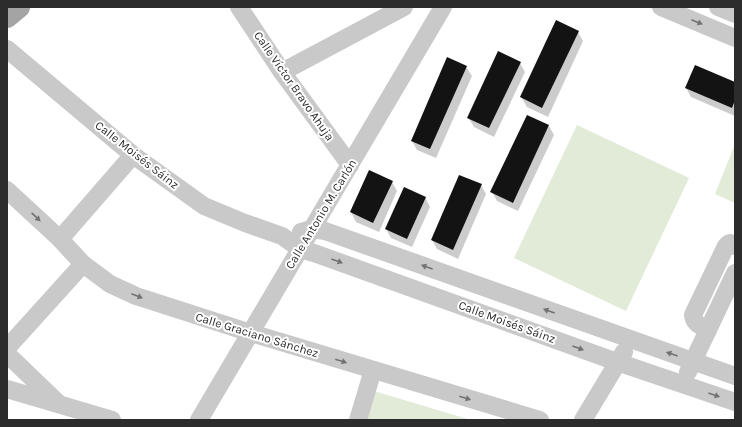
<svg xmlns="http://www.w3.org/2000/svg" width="742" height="427" font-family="Karla,sans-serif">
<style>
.green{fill:#e1ebd7}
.shadow{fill:#0003}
.building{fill:#131313}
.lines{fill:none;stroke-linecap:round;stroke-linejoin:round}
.minor{stroke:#c9c9c9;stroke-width:18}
.major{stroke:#a4a4a4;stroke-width:22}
.oneway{fill:#737373}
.labels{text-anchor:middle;stroke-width:4;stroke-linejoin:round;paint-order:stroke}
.street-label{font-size:12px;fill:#2c2c2c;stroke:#fff}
</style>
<rect width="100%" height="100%" fill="#fff"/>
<g class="green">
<polygon points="577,125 689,178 626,311 514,258"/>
<polygon points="735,144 735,203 715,194"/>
<polygon points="374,391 471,420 366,420"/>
</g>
<g class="shadow">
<polygon points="578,32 583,41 548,117 527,107 521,97"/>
<polygon points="520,63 525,72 494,137 474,127 468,117"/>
<polygon points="466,67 472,76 436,158 417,150 412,141"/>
<polygon points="735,83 735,116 691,97 686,88"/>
<polygon points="549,126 554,135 518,211 497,201 492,192"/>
<polygon points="392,182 397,191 379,232 356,222 351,212"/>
<polygon points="481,185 486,194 458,259 437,249 432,240"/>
<polygon points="425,197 430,207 412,247 391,238 386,229"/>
</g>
<g class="building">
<polygon points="556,20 579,31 542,108 520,97"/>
<polygon points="498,51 521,62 489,128 467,118"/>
<polygon points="447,57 467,66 430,149 411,141"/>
<polygon points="695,65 735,82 735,100 732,108 685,88"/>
<polygon points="527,115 549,125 513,203 490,192"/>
<polygon points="369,170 393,181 373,223 350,212"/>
<polygon points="459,175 482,184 453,250 431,240"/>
<polygon points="404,187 426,197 407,239 385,229"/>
</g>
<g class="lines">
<g class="minor">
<polyline points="239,7 282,72 350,165"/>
<polyline points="661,7 735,38"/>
<polyline points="718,7 735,14"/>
<polyline points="7,49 133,155 204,206 245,223 282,236 300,249 314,253 617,362 735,402"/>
<polyline points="282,72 404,7"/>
<polyline points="7,190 60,239 83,264 110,284 136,296 251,333 540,420"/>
<polyline points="301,232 312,229 325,231 735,376"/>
<polyline points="60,239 133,155"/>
<path d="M708,330C701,326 694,324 693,315L726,246L728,244L730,243L735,246"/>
<polyline points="7,348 83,264"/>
<polyline points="7,354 58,403"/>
<polyline points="688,372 735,273"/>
<polyline points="7,389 112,420"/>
<polyline points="199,420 443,7"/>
<polyline points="358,420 373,370"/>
<polyline points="583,420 624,352"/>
</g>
<polyline class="major" points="7,17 19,7"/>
</g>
<defs><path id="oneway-solid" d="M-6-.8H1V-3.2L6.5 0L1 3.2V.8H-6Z"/></defs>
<g class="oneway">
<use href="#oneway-solid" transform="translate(697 22) rotate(23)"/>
<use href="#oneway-solid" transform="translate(36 217) rotate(43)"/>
<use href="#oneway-solid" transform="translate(337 261) rotate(20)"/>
<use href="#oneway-solid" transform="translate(427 267) rotate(-160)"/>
<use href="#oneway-solid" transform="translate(137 296) rotate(21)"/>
<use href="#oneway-solid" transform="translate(549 311) rotate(-160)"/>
<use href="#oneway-solid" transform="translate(578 348) rotate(20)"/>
<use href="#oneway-solid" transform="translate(672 354) rotate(-161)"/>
<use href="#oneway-solid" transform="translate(341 361) rotate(17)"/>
<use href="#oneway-solid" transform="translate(714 395) rotate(19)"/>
<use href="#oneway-solid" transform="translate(465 398) rotate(17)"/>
</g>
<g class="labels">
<g class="street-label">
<text transform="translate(294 86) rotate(55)" y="4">Calle Víctor Bravo Ahuja</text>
<text transform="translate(137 155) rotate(38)" y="4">Calle Moisés Sáinz</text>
<text transform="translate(321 214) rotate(-59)" y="4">Calle Antonio M. Carlón</text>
<text transform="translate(507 322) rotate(20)" y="4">Calle Moisés Sáinz</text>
<text transform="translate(257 335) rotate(17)" y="4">Calle Graciano Sánchez</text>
</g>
</g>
<rect width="742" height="427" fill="none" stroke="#2c2c2c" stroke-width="16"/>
</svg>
